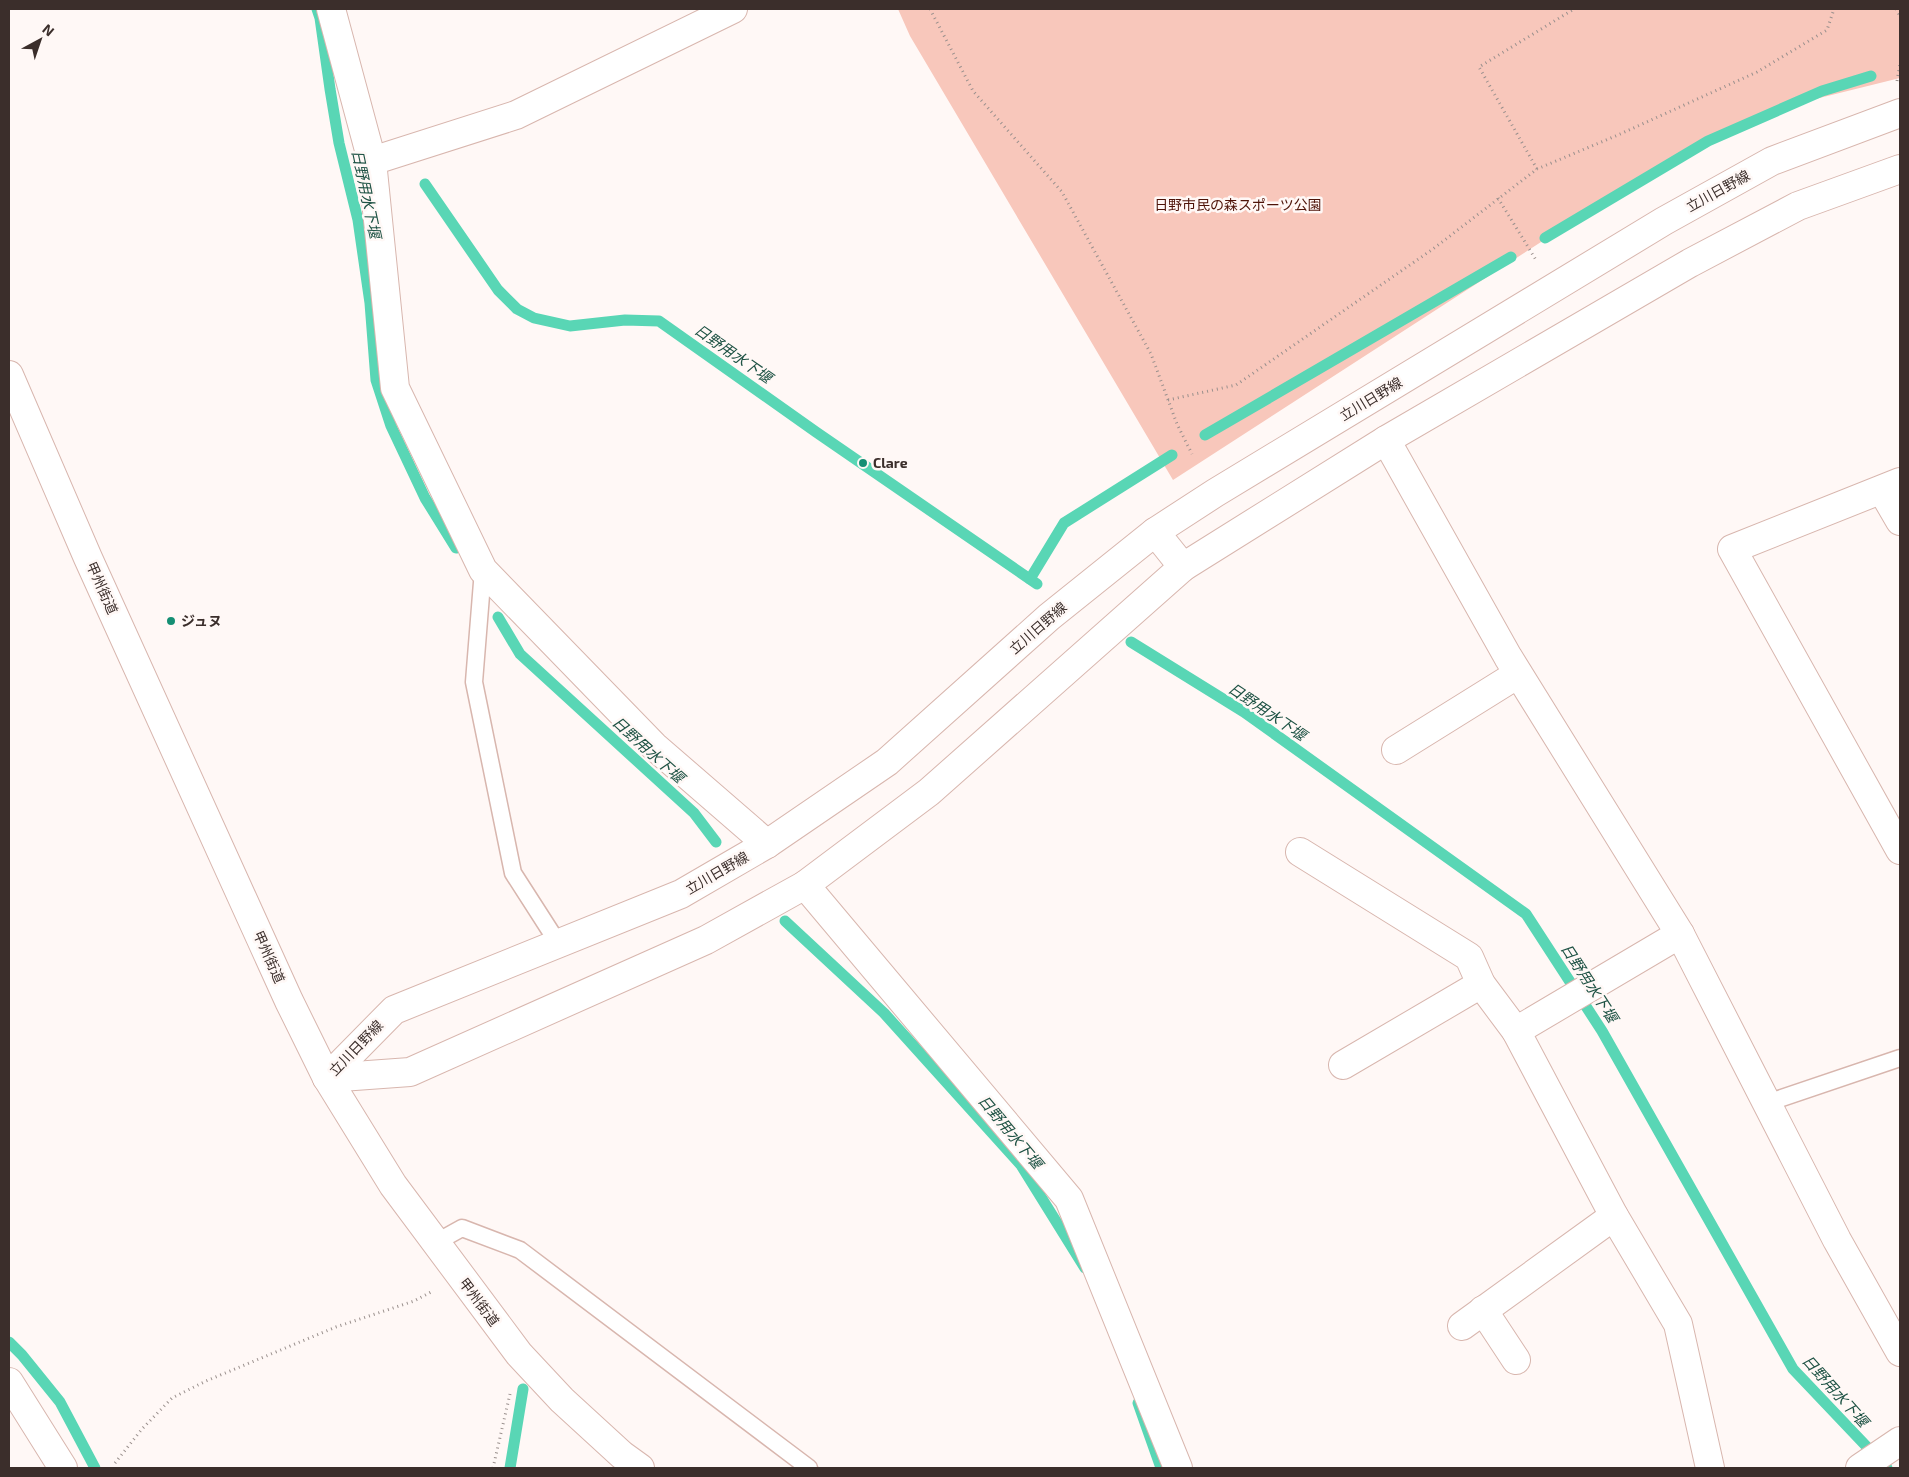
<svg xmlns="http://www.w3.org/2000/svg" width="1909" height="1477" font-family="'Exo 2','Noto Sans JP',sans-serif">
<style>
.green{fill:#f8c7bb}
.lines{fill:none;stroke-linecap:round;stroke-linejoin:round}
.stream{stroke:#59d6b5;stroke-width:11}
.lane-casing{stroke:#d8b6ae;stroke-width:19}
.street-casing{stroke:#d8b6ae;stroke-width:30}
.secondary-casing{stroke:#d8b6ae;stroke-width:30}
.path{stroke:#9a908d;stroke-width:3;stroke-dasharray:1 4;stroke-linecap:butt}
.lane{stroke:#fff;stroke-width:16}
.street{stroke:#fff;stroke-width:28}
.secondary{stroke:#fff;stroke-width:28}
.poi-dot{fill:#158f74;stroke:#fff8f6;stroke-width:2}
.labels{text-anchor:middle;stroke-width:5;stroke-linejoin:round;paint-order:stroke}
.street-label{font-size:14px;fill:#3b2e2b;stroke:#fff8f6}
.park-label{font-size:14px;fill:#4e1308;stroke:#fff8f6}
.poi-label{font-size:14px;font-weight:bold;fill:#3b2e2b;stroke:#fff8f6;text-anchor:start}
.water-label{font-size:15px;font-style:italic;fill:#1e5244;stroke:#fff8f6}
</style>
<rect width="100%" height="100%" fill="#fff8f6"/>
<polygon class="green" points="898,9 1900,9 1900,78 1767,111 1671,158 1173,480 910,36"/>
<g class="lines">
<g class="stream">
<polyline points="317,9 320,18 330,89 339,143 358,220 370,303 376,380 391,426 425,498 456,548"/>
<polyline points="425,184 498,290 517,309 534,318 570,326 625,320 659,321 816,432 1037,584"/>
<polyline points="1545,238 1708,141 1822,91 1871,76"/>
<polyline points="1205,435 1511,257"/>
<polyline points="1030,579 1064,523 1172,455"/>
<polyline points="498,617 520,654 694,813 716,842"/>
<polyline points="1131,642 1244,712 1526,914 1602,1031 1793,1369 1887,1468"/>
<polyline points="785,921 884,1013 1021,1165 1085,1268"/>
<polyline points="9,1342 22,1355 60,1402 95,1468"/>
<polyline points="1138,1403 1161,1468"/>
<polyline points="510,1468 523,1389"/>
</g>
<defs>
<g id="lane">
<polyline points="483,570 474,682 513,873 558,943"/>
<polyline points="1767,1103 1900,1058"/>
<polyline points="435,1243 462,1228 520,1250 809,1468"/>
</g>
<g id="street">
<polyline points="331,9 372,161 395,388 483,570 654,746 767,844"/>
<polyline points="372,161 516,115 733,9"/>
<polyline points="1386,440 1508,657 1680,934 1837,1240 1900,1352"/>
<polyline points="1900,482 1732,549 1900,850"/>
<polyline points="1882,490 1900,521"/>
<polyline points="1155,532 1183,567"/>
<polyline points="1396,750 1518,674"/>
<polyline points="1300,852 1469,957 1481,984 1516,1031 1614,1216 1678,1324 1710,1468"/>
<polyline points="805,885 1069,1199 1178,1468"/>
<polyline points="1516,1031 1680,934"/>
<polyline points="1343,1065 1481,984"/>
<polyline points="1483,1310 1516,1360"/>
<polyline points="1462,1326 1614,1216"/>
<polyline points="9,1382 63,1468"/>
<polyline points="1860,1468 1900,1441"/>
</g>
<g id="secondary">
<polyline points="9,375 88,558 289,1001 327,1078 393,1185 519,1354 562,1400 622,1455 640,1468"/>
<polyline points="327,1078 394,1010 681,894 767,844 887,762 1049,617 1155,532 1215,493 1664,221 1772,161 1900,113"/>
<polyline points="327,1078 410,1072 706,940 805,885 929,792 1183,567 1386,440 1690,263 1798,206 1900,169"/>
</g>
</defs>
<use href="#lane" class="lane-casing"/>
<use href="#street" class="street-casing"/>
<use href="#secondary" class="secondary-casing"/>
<g class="path">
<polyline points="930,9 973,91 1062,192 1151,354 1177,424 1192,454"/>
<polyline points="1896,9 1900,16"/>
<polyline points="1897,81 1900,64"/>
<polyline points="1537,169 1479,67 1574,9"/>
<polyline points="1498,198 1536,260"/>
<polyline points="1168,400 1236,385 1433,249 1537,169 1618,135 1757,72 1827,30 1834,9"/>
<polyline points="115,1468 115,1463 142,1429 172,1398 206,1381 336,1327 414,1301 431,1292"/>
<polyline points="493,1468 510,1394"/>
</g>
<use href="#lane" class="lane"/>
<use href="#street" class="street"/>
<use href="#secondary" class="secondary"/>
</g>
<g class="poi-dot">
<circle cx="863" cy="463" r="5"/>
<circle cx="171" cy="621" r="5"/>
</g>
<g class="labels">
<g class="street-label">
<text transform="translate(1718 191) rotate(-29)" y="5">立川日野線</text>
<text transform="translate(1371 399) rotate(-31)" y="5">立川日野線</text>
<text transform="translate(102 588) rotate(66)" y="5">甲州街道</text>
<text transform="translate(1038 628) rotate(-41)" y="5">立川日野線</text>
<text transform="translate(717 873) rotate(-30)" y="5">立川日野線</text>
<text transform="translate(269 957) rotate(66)" y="5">甲州街道</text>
<text transform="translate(356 1048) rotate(-46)" y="5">立川日野線</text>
<text transform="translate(479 1302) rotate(53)" y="5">甲州街道</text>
</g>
<g class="park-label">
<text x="1238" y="210">日野市民の森スポーツ公園</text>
</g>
<g class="poi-label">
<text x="873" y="468">Clare</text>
<text x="181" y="626">ジュヌ</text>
</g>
<g class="water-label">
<text transform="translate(366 194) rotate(78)" y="5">日野用水下堰</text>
<text transform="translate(733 354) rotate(35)" y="5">日野用水下堰</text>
<text transform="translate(1267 712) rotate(34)" y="5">日野用水下堰</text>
<text transform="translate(648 750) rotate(42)" y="5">日野用水下堰</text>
<text transform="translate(1589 983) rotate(57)" y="5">日野用水下堰</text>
<text transform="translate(1010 1132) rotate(50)" y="5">日野用水下堰</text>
<text transform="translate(1835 1391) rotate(48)" y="5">日野用水下堰</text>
</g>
</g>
<rect width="1909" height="1477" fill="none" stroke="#3b2e2b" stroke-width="20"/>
<g transform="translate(40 40) rotate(40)" stroke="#fff8f6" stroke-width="4" paint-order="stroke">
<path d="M0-4L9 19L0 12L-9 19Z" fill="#3b2e2b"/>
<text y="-8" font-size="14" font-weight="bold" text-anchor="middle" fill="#3b2e2b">N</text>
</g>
</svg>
